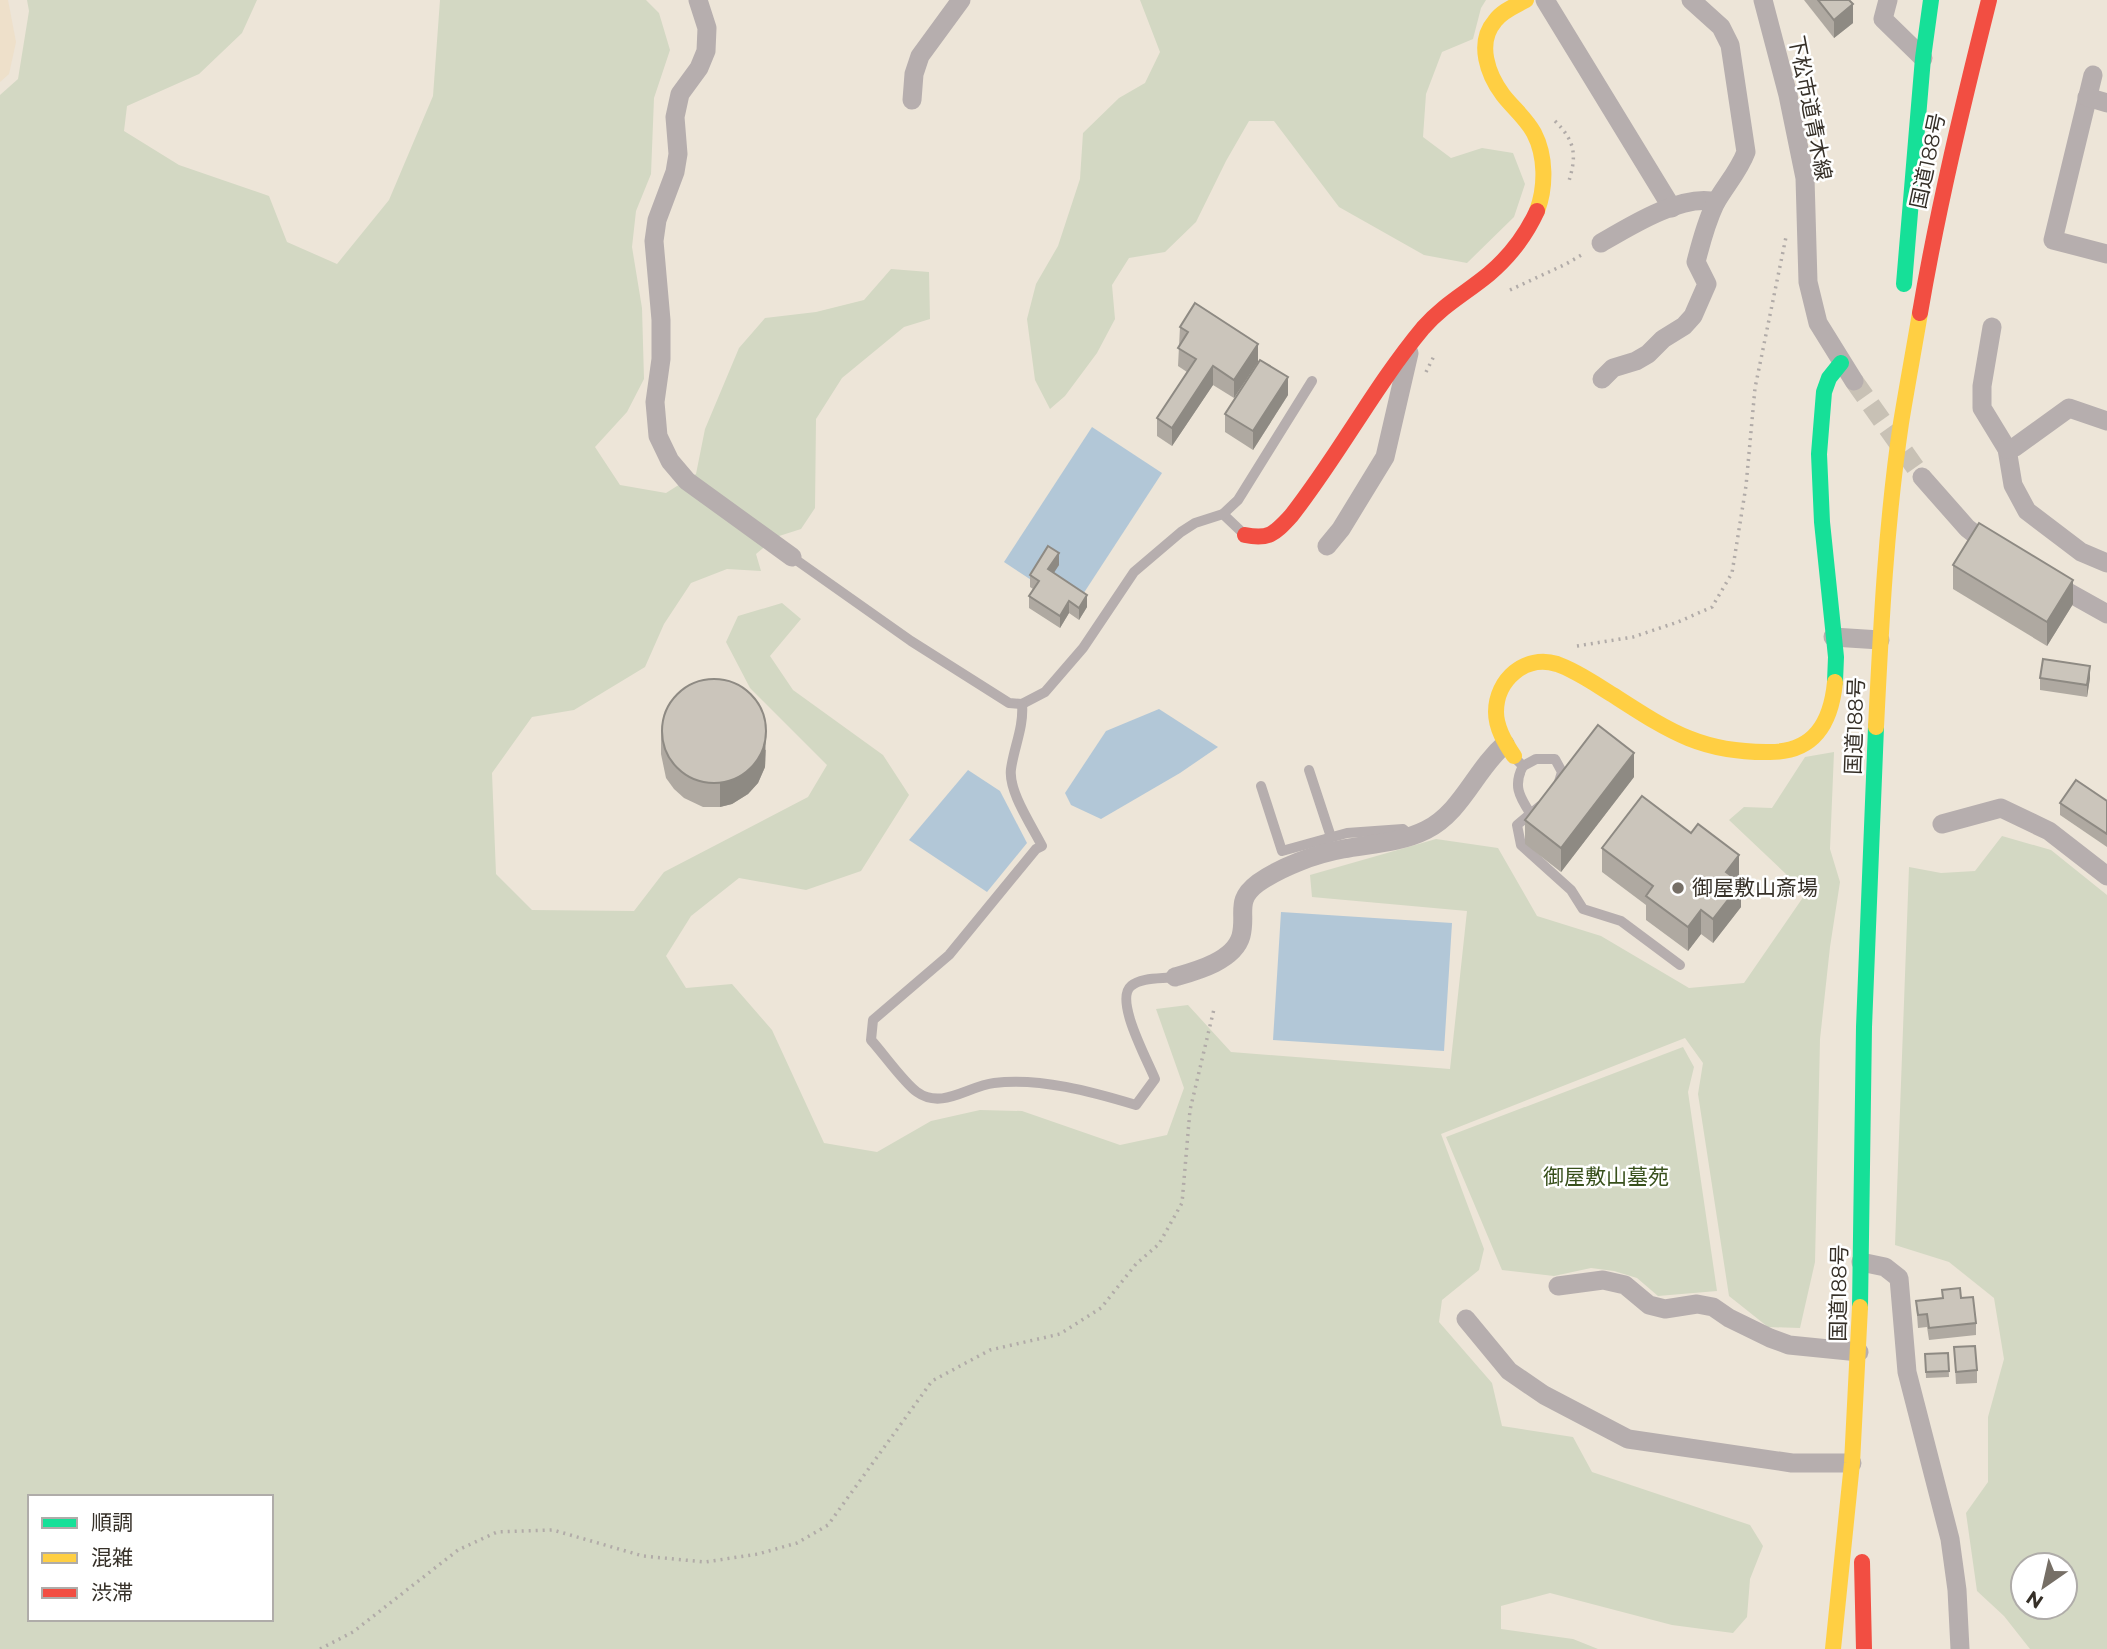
<svg xmlns="http://www.w3.org/2000/svg" width="2107" height="1649" font-family="Montserrat,'Noto Sans JP',sans-serif">
<style>
.built{fill:#eee0ca}
.green{fill:#d3d8c3;fill-rule:evenodd}
.water{fill:#b2c7d7}
.lines{fill:none;stroke-linecap:round;stroke-linejoin:round}
.street-tunnel{stroke:#c8c1b5;stroke-width:19;stroke-dasharray:19 10;stroke-linecap:butt}
.path{stroke:#b1aba8;stroke-width:3.5;stroke-dasharray:2 5;stroke-linecap:butt}
.lane{stroke:#b6aeae;stroke-width:10}
.street{stroke:#b6aeae;stroke-width:19}
.fast{stroke:#16e098;stroke-width:16}
.slow{stroke:#ffcf43;stroke-width:16}
.jam{stroke:#f24e42;stroke-width:16}
.wall{fill:#afa9a1}
.shaded-wall{fill:#8e8a83}
.building{fill:#cbc5bb;stroke:#8e8a83;stroke-width:2}
.poi-dot{fill:#766f66;stroke:#fff;stroke-width:2.5}
.labels{text-anchor:middle;stroke-width:5;stroke-linejoin:round;paint-order:stroke}
.street-label{font-size:21px;fill:#363028;stroke:#fff}
.poi-label{font-size:21px;fill:#363028;stroke:#fff;text-anchor:start}
.park-label{font-size:21px;fill:#38501c;stroke:#fff}
</style>
<rect width="100%" height="100%" fill="#ede5d8"/>
<polygon class="built" points="0,0 8,0 16,42 9,74 0,82"/>
<g class="green">
<path d="M27,0H257L242,33L199,74L127,106L124,131L179,165L269,196L287,242L337,264L389,200L433,96L440,0H646L659,13L670,50L654,98L651,174L636,211L632,247L642,308L644,379L627,412L595,447L620,485L666,493L696,474L705,429L739,348L765,318L816,312L864,300L891,269L929,272L930,319L904,327L842,378L816,419L815,508L801,529L776,537L756,554L761,571L727,569L691,583L664,624L645,667L574,710L532,717L492,773L496,874L532,910L634,911L664,872L808,797L827,765L750,688L726,642L738,616L782,603L801,619L770,656L793,690L883,755L909,795L861,871L806,890L739,878L691,916L666,956L686,988L732,984L772,1030L824,1143L877,1152L931,1121L980,1110L1022,1111L1120,1145L1167,1135L1184,1088L1156,1009L1188,1005L1231,1052L1450,1069L1467,911L1312,897L1310,875L1436,839L1498,848L1537,916L1601,936L1689,988L1744,983L1806,893L1729,820L1744,807L1772,808L1805,757L1834,752L1830,849L1840,882L1830,947L1820,1039L1815,1262L1800,1328L1768,1327L1729,1296L1698,1094L1703,1063L1685,1038L1441,1134L1484,1249L1479,1270L1442,1300L1439,1322L1492,1383L1502,1426L1573,1437L1592,1472L1750,1525L1763,1546L1750,1579L1747,1617L1733,1633L1672,1625L1550,1593L1501,1606V1629L1573,1639L1598,1649H0V95L18,79L29,11ZM30,1497H271V1619H30Z"/>
<polygon points="1140,0 1486,0 1481,8 1473,39 1442,52 1426,94 1423,137 1451,158 1482,148 1513,153 1525,184 1514,217 1467,263 1424,255 1339,207 1274,121 1249,121 1226,161 1196,222 1165,252 1129,258 1112,285 1115,319 1097,353 1065,396 1050,409 1035,380 1027,319 1036,284 1058,246 1080,179 1083,133 1119,98 1145,83 1160,52"/>
<path d="M2002,836L2051,850L2107,895V1649H2030L2004,1616L1977,1591L1966,1513L1988,1482V1417L2004,1359L1994,1298L1949,1262L1895,1245L1909,867L1941,873L1975,871ZM2065,1565V1607H2023V1565Z"/>
<polygon points="1683,1047 1694,1067 1688,1092 1717,1291 1658,1296 1637,1278 1614,1271 1591,1268 1554,1276 1502,1270 1446,1137"/>
</g>
<g class="water">
<polygon points="1092,427 1162,473 1074,608 1004,562"/>
<polygon points="1159,709 1218,747 1180,773 1101,819 1071,805 1065,793 1106,731"/>
<polygon points="968,770 1000,791 1027,843 987,892 909,840"/>
<polygon points="1281,912 1452,923 1444,1051 1273,1040"/>
</g>
<g class="lines">
<polyline class="street-tunnel" points="1854,381 1922,477"/>
<g class="path">
<path d="M1555,121C1576,142 1577,156 1568,184"/>
<polyline points="1510,290 1566,264 1585,253"/>
<polyline points="1426,372 1435,354"/>
<polyline points="1577,646 1633,637 1678,622 1712,607 1732,573 1746,486 1755,388 1786,237"/>
<polyline points="320,1649 353,1632 458,1550 497,1532 553,1530 643,1556 705,1562 758,1554 797,1543 828,1525 932,1381 990,1350 1060,1334 1101,1308 1136,1264 1159,1244 1182,1203 1190,1110 1214,1009"/>
</g>
<g class="lane">
<polyline points="1223,514 1243,533"/>
<polyline points="792,557 911,641 1009,703 1022,704 1045,692 1083,648 1134,572 1181,532 1195,523 1223,514 1238,500 1312,381"/>
<path d="M1022,704C1024,727 1014,747 1011,769C1008,791 1032,826 1042,846L1036,849L949,955L873,1020L871,1040C883,1053 904,1083 917,1092C942,1110 968,1086 994,1083C1039,1077 1093,1092 1136,1105L1155,1079C1148,1061 1114,1000 1131,986C1141,977 1162,979 1175,977"/>
<polyline points="1516,759 1523,766 1536,759 1555,759 1562,772 1559,782"/>
<path d="M1523,766C1513,785 1519,796 1530,813"/>
<polyline points="1309,770 1331,837"/>
<polyline points="1261,786 1282,851 1347,833 1403,829 1410,835"/>
<polyline points="1540,806 1517,825 1521,845 1571,890 1583,909 1621,921 1680,965"/>
</g>
<g class="street">
<polyline points="698,0 707,28 706,51 699,68 680,94 675,117 678,154 675,172 657,220 654,241 661,320 661,359 655,402 658,436 670,461 687,481 792,557"/>
<polyline points="1545,0 1672,208"/>
<polyline points="1763,0 1788,95 1805,178 1808,282 1818,323 1854,381"/>
<polyline points="1888,0 1883,19 1923,58"/>
<polyline points="2093,75 2053,240 2107,254"/>
<polyline points="2087,97 2107,103"/>
<polyline points="912,100 914,74 920,56 961,0"/>
<path d="M1601,243C1630,226 1683,193 1716,202"/>
<polyline points="1992,327 1982,386 1982,408 2007,449 2013,485 2027,511 2081,552 2107,563"/>
<path d="M1602,379L1613,368L1636,361L1648,354L1663,339L1684,326L1693,316L1707,284L1696,262C1701,242 1706,223 1715,204C1725,186 1739,171 1746,152L1730,45L1721,27L1691,0"/>
<polyline points="2007,449 2015,447 2069,408 2107,421"/>
<polyline points="1922,477 1967,528 1991,547"/>
<polyline points="1327,546 1341,529 1385,457 1409,353"/>
<polyline points="2050,582 2107,614"/>
<polyline points="1833,637 1880,640"/>
<polyline points="1942,824 2001,808 2049,831 2107,876"/>
<path d="M1175,977C1196,971 1234,961 1241,936C1247,913 1234,901 1258,883C1281,867 1315,854 1343,849C1370,844 1400,843 1426,830C1462,812 1475,770 1505,744"/>
<polyline points="1861,1262 1885,1267 1899,1278 1907,1372 1950,1539 1957,1590 1960,1649"/>
<polyline points="1558,1286 1603,1280 1625,1285 1649,1305 1665,1309 1697,1304 1713,1307 1729,1318 1770,1338 1789,1345 1859,1352"/>
<polyline points="1466,1319 1509,1371 1544,1395 1628,1439 1792,1463 1852,1463"/>
</g>
<g class="fast">
<polyline points="1904,284 1923,58 1931,0"/>
<polyline points="1835,682 1836,657 1822,522 1819,454 1824,392 1829,378 1841,363"/>
<polyline points="1860,1307 1864,1027 1876,727"/>
</g>
<g class="slow">
<path d="M1526,0C1515,6 1502,11 1495,21C1476,43 1488,75 1503,95C1513,108 1526,118 1534,133C1546,156 1546,187 1537,211"/>
<path d="M1876,727C1881,626 1886,524 1901,423C1907,386 1914,349 1920,313"/>
<path d="M1514,756C1505,743 1496,728 1496,712C1496,680 1525,654 1557,664C1577,671 1595,684 1613,695C1669,731 1701,753 1770,752C1814,752 1831,723 1835,682"/>
<polyline points="1833,1649 1852,1463 1860,1307"/>
</g>
<g class="jam">
<path d="M1920,313C1938,207 1963,104 1989,0"/>
<path d="M1245,535C1270,540 1275,533 1291,516C1339,455 1374,387 1423,328C1443,305 1466,293 1489,274C1509,257 1526,235 1537,211"/>
<polyline points="1862,1562 1864,1649"/>
</g>
</g>
<g class="wall">
<polygon points="1804,0 1849,0 1853,23 1834,38"/>
<polygon points="1180,327 1258,362 1234,398 1213,385 1172,446 1157,436 1157,418 1187,372 1178,366"/>
<polygon points="1288,395 1253,450 1225,432 1225,414"/>
<polygon points="1059,565 1053,573 1087,607 1079,620 1069,613 1060,628 1029,608 1029,596 1033,589 1030,587 1030,575"/>
<polygon points="1953,565 2073,604 2047,646 1953,589"/>
<polygon points="2040,678 2090,678 2087,697 2040,690"/>
<polygon points="661,730 766,750 765,767 758,783 748,794 732,804 720,807 703,807 684,798 674,789 666,778 661,754"/>
<polygon points="1634,777 1561,872 1525,844 1525,820"/>
<polygon points="2107,801 2107,847 2060,815 2060,803"/>
<polygon points="1602,848 1739,879 1738,881 1741,907 1713,943 1701,934 1688,951 1646,920 1646,905 1602,872"/>
<polygon points="1942,1290 1961,1298 1976,1323 1976,1335 1929,1340 1927,1327 1918,1328 1916,1301 1942,1298"/>
<polygon points="1954,1347 1977,1370 1977,1383 1956,1384"/>
<polygon points="1948,1353 1949,1377 1926,1378 1925,1354"/>
</g>
<g class="shaded-wall">
<polygon points="1853,4 1853,23 1834,38 1834,20"/>
<polygon points="1258,344 1258,362 1234,398 1234,380"/>
<polygon points="1213,366 1213,385 1172,446 1172,428"/>
<polygon points="1288,377 1288,395 1253,450 1253,431"/>
<polygon points="1059,553 1059,565 1048,582 1048,569"/>
<polygon points="2073,580 2073,604 2047,646 2047,622"/>
<polygon points="1087,595 1087,607 1079,620 1079,608"/>
<polygon points="1069,601 1069,613 1060,628 1060,616"/>
<polygon points="2090,666 2090,678 2087,697 2087,685"/>
<polygon points="766,726 765,767 758,783 748,794 732,804 720,807 720,783"/>
<polygon points="1634,753 1634,777 1561,872 1561,848"/>
<polygon points="1739,855 1739,879 1726,896 1726,872"/>
<polygon points="1741,883 1741,907 1713,943 1713,919"/>
<polygon points="1701,910 1701,934 1688,951 1688,927"/>
</g>
<g class="building">
<polygon points="1818,0 1849,0 1853,4 1834,20"/>
<polygon points="1195,303 1258,344 1234,380 1213,366 1172,428 1157,418 1196,359 1178,348 1188,332 1180,327"/>
<polygon points="1260,360 1288,377 1253,431 1225,414"/>
<polygon points="1979,523 2073,580 2047,622 1953,565"/>
<polygon points="1048,546 1059,553 1048,569 1087,595 1079,608 1069,601 1060,616 1029,596 1039,581 1030,575"/>
<polygon points="2043,659 2090,666 2087,685 2040,678"/>
<circle cx="714" cy="731" r="52"/>
<polygon points="1598,725 1634,753 1561,848 1525,820"/>
<polygon points="2076,780 2107,801 2107,834 2060,803"/>
<polygon points="1642,796 1691,833 1698,824 1739,855 1726,872 1741,883 1713,919 1701,910 1688,927 1646,896 1653,886 1602,848"/>
<polygon points="1960,1288 1961,1298 1973,1297 1976,1323 1929,1328 1927,1314 1918,1315 1916,1301 1943,1298 1942,1290"/>
<polygon points="1975,1346 1977,1370 1956,1372 1954,1347"/>
<polygon points="1948,1353 1949,1371 1926,1372 1925,1354"/>
</g>
<circle class="poi-dot" cx="1678" cy="888" r="7"/>
<g class="labels">
<g class="street-label">
<text transform="translate(1810 108) rotate(79)" y="7">下松市道青木線</text>
<text transform="translate(1928 161) rotate(-78)" y="7">国道188号</text>
<text transform="translate(1855 726) rotate(-88)" y="7">国道188号</text>
<text transform="translate(1839 1293) rotate(-89)" y="7">国道188号</text>
</g>
<g class="poi-label">
<text x="1692" y="895">御屋敷山斎場</text>
</g>
<g class="park-label">
<text x="1606" y="1184">御屋敷山墓苑</text>
</g>
</g>
<rect x="28" y="1495" width="245" height="126" fill="#ffffff" stroke="#afaca9" stroke-width="2"/>
<rect x="42" y="1518" width="35" height="10" fill="#16e098" stroke="#afaca9" stroke-width="2"/>
<text x="91" y="1530" font-size="21" fill="#363028">順調</text>
<rect x="42" y="1553" width="35" height="10" fill="#ffcf43" stroke="#afaca9" stroke-width="2"/>
<text x="91" y="1565" font-size="21" fill="#363028">混雑</text>
<rect x="42" y="1588" width="35" height="10" fill="#f24e42" stroke="#afaca9" stroke-width="2"/>
<text x="91" y="1600" font-size="21" fill="#363028">渋滞</text>
<g transform="translate(2044 1586) rotate(214)"><circle r="33" fill="#ffffff" stroke="#afaca9" stroke-width="2"/>
<path d="M0-5L12 26L0 18L-12 26Z" fill="#766f66"/>
<text y="-10" font-size="19" font-weight="bold" text-anchor="middle" fill="#363028">N</text>
</g>
</svg>
